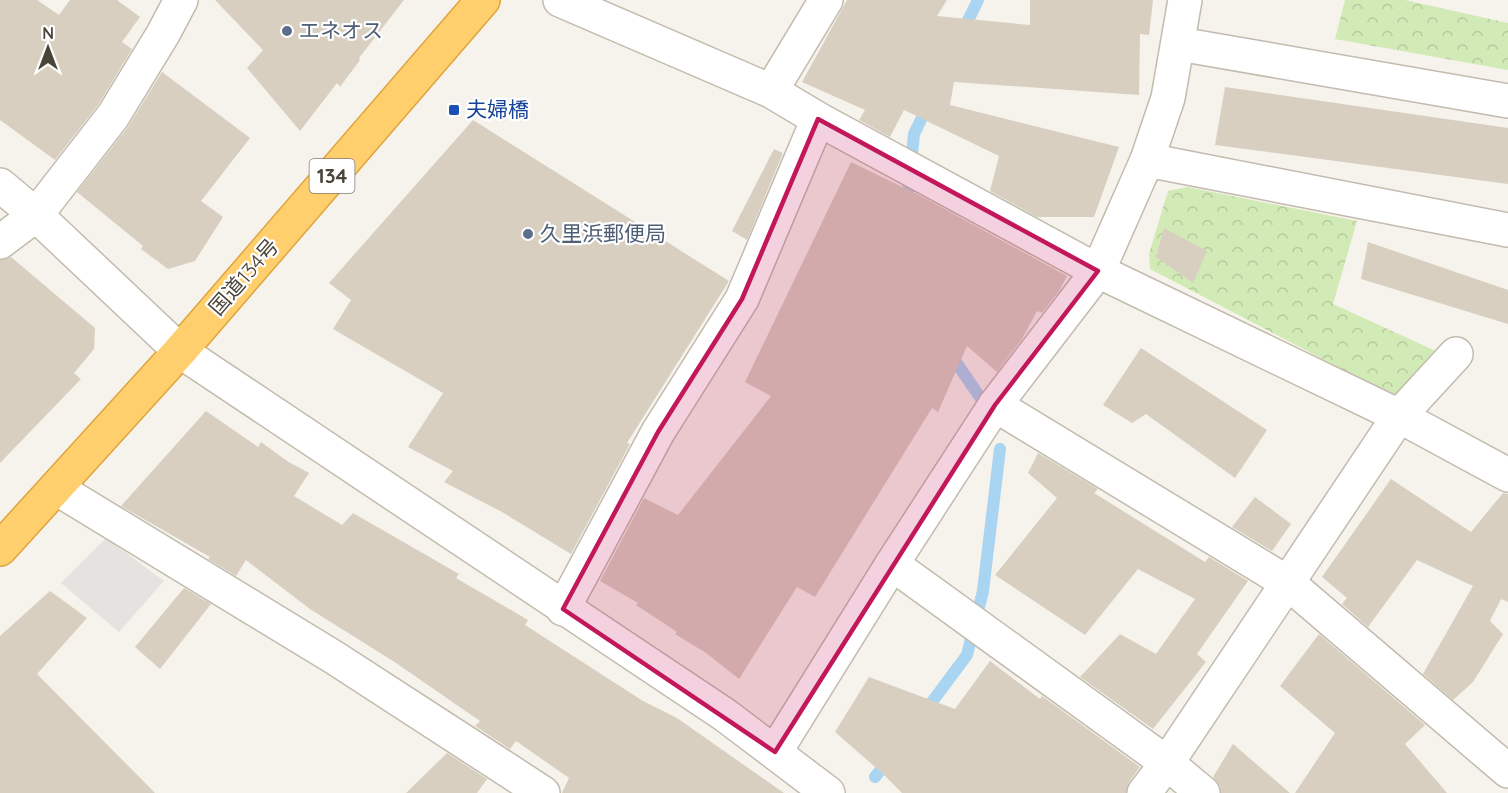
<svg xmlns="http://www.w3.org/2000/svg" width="1508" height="793" font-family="Quicksand,'Noto Sans JP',sans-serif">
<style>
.park{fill:url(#park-crowns)}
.parking{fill:#e5e3e0}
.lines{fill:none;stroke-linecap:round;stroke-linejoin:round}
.stream{stroke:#a9d4f2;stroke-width:12}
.building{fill:#d8cfc1}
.street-casing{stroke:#c2bbae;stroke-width:36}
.highway-casing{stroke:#e0a43c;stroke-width:36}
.street{stroke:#fff;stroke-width:33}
.highway{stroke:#ffcf6e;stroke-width:33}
.marked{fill:#c2185b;fill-opacity:0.2;stroke:#c2185b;stroke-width:4.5;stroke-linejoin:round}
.service-dot{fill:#5c6f8a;stroke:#fff;stroke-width:2}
.transit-dot{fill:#1a4fb4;stroke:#fff;stroke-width:2}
.labels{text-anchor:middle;stroke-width:4.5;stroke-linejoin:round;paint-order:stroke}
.shield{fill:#fff;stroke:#817c74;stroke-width:1.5}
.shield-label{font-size:20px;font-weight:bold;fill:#4b4439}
.service-label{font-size:21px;fill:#4e5e75;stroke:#fff;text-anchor:start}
.transit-label{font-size:21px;fill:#164399;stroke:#fff;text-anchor:start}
.street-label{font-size:21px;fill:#4b4439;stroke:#fff}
</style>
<defs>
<pattern id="park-crowns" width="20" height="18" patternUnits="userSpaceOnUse" patternTransform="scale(1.5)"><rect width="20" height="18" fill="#d2eab5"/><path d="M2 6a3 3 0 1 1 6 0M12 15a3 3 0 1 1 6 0" fill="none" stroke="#b6ca9c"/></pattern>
</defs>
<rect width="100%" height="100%" fill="#f6f3ec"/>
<g class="park">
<polygon points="1345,0 1405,0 1508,23 1508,70 1335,39"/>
<polygon points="1187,187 1357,221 1333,304 1440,353 1412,391 1392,395 1150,269 1149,254 1168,191"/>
</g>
<polygon class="parking" points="106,538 164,581 119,632 61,583"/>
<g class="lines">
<g class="stream">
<polyline points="962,33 978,0"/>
<polyline points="907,204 914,134 928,105"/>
<polyline points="949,352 984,403"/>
<polyline points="923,714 967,655 983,591 1000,449"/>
<polyline points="875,777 889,759"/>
</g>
</g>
<g class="building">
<polygon points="0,0 37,0 59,15 70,0 117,0 140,17 122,42 132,49 98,105 55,160 0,120"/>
<polygon points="215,0 404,0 359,58 360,60 340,87 337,83 300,131 247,68 263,50"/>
<polygon points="847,0 947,0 937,16 1030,25 1030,0 1153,0 1149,35 1140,34 1139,95 954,82 950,105 1119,147 1094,217 1037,217 990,191 999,156 904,110 890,137 859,120 865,110 802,82"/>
<polygon points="162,72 250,138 201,201 223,217 195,261 168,269 141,249 143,246 77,192 128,127"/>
<polygon points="1225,87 1508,128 1508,184 1215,145"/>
<polygon points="473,120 729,281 627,443 630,444 571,554 502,512 444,482 453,471 408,447 443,393 333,329 351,300 329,283"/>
<polygon points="774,149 783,153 747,240 732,231"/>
<polygon points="851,162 921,196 1067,276 1059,291 1042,313 1037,311 1022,339 997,372 967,346 938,412 932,408 815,597 797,587 739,679 706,653 675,634 677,632 636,605 638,603 600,581 644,498 678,515 771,396 745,382"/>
<polygon points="1164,228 1207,251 1193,283 1156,257"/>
<polygon points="1368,242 1508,290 1508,324 1361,279"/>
<polygon points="11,257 95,328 94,349 74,373 81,379 0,463 0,260"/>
<polygon points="1141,348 1267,430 1235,478 1146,414 1132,423 1103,405"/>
<polygon points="206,411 258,447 261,442 287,461 309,473 294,496 342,525 353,513 459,574 456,578 528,620 525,625 643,701 677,718 784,793 562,793 569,778 516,741 510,749 475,726 480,721 396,663 310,609 246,560 236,576 208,559 210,557 121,506"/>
<polygon points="1038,453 1098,489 1094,493 1205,562 1209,557 1248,581 1197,654 1206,662 1153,729 1080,677 1120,634 1156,654 1195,599 1138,569 1085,635 995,575 1057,498 1028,473"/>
<polygon points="1391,479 1471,532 1503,493 1508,494 1508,602 1501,599 1490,621 1503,634 1473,682 1453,700 1423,674 1473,586 1417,560 1368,627 1342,604 1347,598 1322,577"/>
<polygon points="1255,497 1291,524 1272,551 1232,527"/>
<polygon points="184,588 211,604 160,669 135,647"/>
<polygon points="50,591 87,618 37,674 155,793 0,793 0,636"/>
<polygon points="1319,634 1425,725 1405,744 1447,793 1295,793 1335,733 1280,686"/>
<polygon points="990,661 1040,699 1042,696 1140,767 1129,782 1126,793 902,793 882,773 835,732 869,677 955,709"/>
<polygon points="1233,744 1290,793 1221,793 1220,786 1213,777"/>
<polygon points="447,753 487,779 477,793 406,793"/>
</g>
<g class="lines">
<defs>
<g id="street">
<polyline points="560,0 771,91 818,119 1098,271 1399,416 1508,475"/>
<polyline points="1179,44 1508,101"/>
<polyline points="771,91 826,0"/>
<polyline points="1147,160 1508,230"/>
<polyline points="0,185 36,215 180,351 725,715 828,793"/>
<polyline points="0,242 36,215 113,116 163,34 181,0"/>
<polyline points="995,405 1288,583 1508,771"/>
<polyline points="56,488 335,658 543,793"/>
<polyline points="892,564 1167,763 1203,793"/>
<polyline points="563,609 658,432 742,299 818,119"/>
<polyline points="775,752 892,564 995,405 1098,271 1147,160 1168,98 1185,0"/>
<polyline points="1144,793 1167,763 1399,416 1456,354"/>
</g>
<polyline id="highway" points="0,549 180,351 483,0"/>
</defs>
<use href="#street" class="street-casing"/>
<use href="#highway" class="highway-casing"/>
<use href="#street" class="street"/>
<use href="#highway" class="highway"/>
</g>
<path class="marked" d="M818,119L1098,271L995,405L775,752L563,609L658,432L742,299Z"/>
<g class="service-dot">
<circle cx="287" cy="31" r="6"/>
<circle cx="528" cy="234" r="6"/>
</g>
<rect class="transit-dot" x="448" y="104" width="12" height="12" rx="3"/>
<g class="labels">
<rect class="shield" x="309.5" y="159" width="45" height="34" rx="4.5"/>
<g class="shield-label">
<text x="332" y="183">134</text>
</g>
<g class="service-label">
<text x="299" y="38">エネオス</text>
<text x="540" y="241">久里浜郵便局</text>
</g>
<g class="transit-label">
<text x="466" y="117">夫婦橋</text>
</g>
<g class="street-label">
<text transform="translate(244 277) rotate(-49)" y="7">国道134号</text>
</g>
</g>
<g transform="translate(48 48)" stroke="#ffffff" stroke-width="4.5" paint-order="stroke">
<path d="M0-4.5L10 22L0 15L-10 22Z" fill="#4b4439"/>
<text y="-9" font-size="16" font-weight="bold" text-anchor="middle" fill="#4b4439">N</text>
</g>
</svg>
